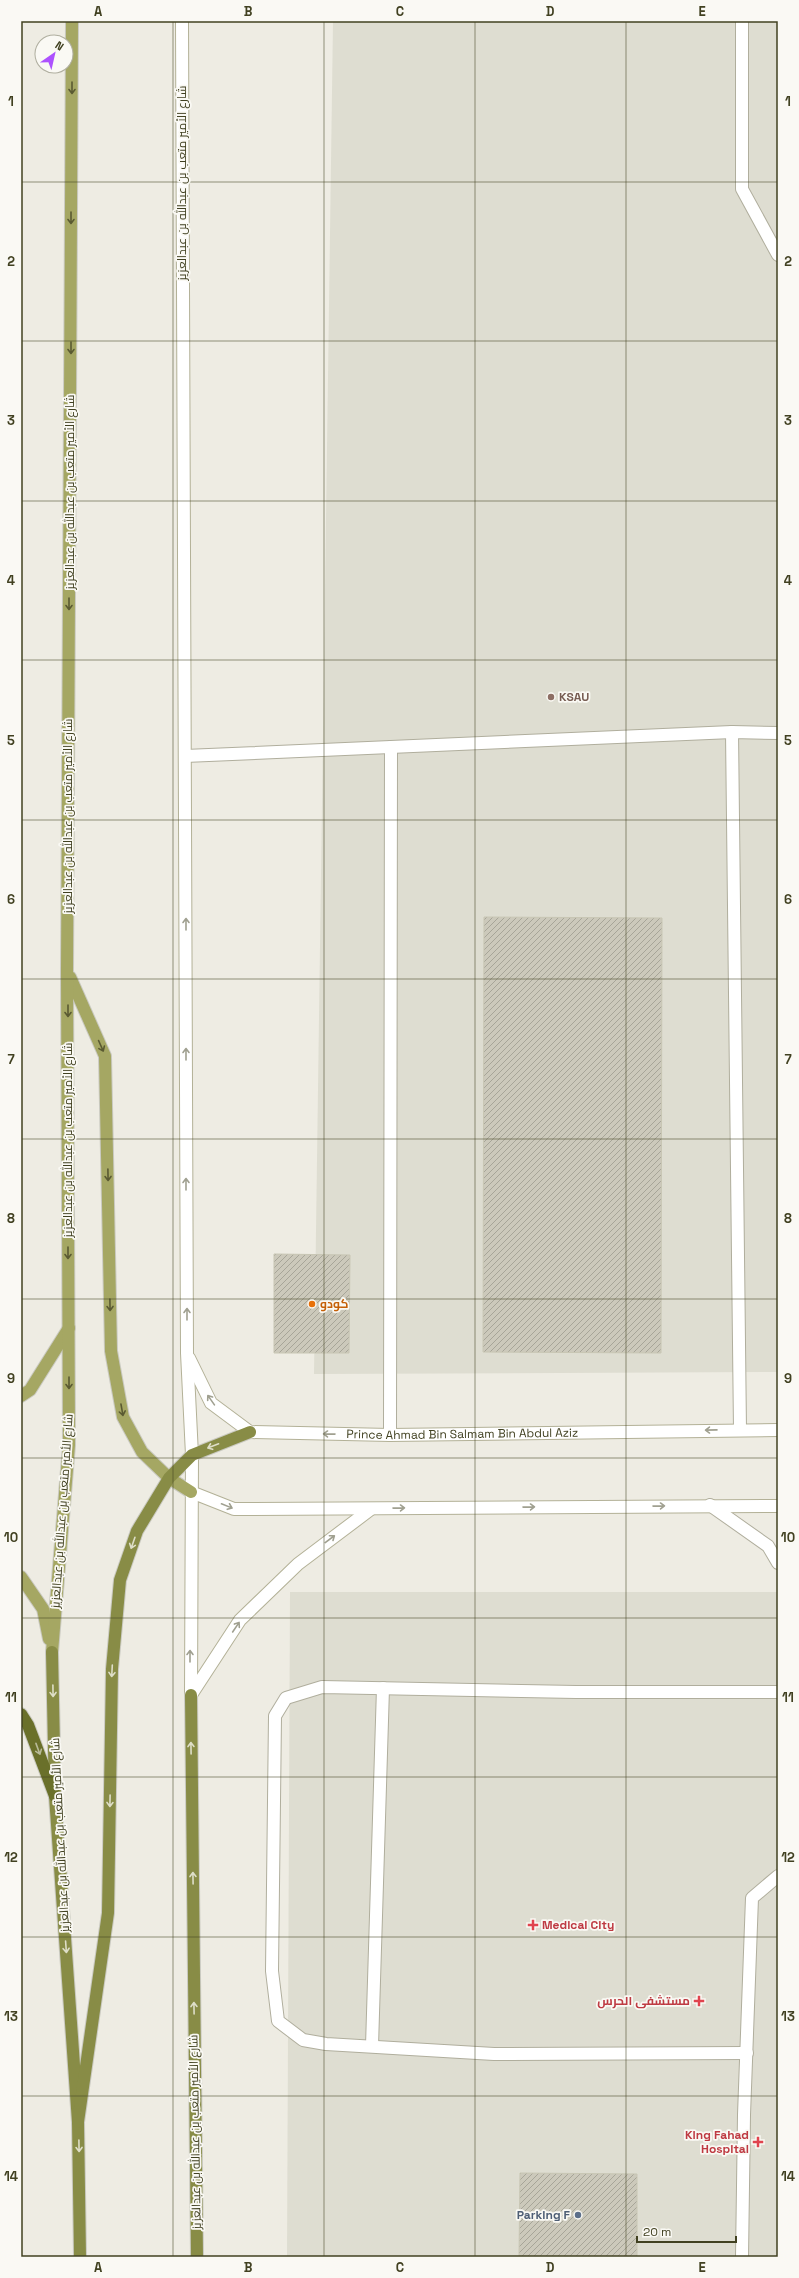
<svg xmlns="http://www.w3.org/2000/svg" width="799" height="2278" font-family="'Space Grotesk',Cairo,sans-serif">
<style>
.built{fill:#deddd1}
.building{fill:url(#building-hatch);stroke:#c8c6b4}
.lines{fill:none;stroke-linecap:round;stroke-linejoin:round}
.service-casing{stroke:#b0ae9d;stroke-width:14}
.secondary-casing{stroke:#b3b197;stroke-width:14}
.primary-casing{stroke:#cacac1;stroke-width:14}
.trunk-casing{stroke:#cacac1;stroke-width:14}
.motorway-casing{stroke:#cacac1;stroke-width:14}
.service{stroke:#fff;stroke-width:12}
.secondary{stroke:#fff;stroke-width:12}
.primary{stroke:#a5a763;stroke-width:12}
.trunk{stroke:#888c46;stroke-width:12}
.motorway{stroke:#6a702a;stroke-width:12}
.oneway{stroke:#5a5a32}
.oneway2{stroke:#a0a090}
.oneway3{stroke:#dedec8}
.oneway4{stroke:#b9bb99}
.grid{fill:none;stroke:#414121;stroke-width:1;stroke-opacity:0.55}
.education-dot{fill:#8d6e63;stroke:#faf9f4;stroke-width:1.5}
.food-dot{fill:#e8710a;stroke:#faf9f4;stroke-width:1.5}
.health-dot{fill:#e0444e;stroke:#faf9f4;stroke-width:1.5}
.service-dot{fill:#5c6f8a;stroke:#faf9f4;stroke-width:1.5}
.labels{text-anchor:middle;stroke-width:3.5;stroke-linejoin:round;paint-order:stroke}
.street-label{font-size:12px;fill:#414121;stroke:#faf9f4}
.education-label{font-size:12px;font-weight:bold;fill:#785e54;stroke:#faf9f4;text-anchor:start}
.food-label{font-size:12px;font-weight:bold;fill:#c56008;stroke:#faf9f4;text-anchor:start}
.health-label{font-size:12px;font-weight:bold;fill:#be3a42;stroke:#faf9f4;text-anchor:end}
.service-label{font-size:12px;font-weight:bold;fill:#4e5e75;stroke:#faf9f4;text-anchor:end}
.neatline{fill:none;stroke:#414121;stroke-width:1.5}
.grid-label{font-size:13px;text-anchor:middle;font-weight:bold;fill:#414121}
</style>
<defs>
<pattern id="building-hatch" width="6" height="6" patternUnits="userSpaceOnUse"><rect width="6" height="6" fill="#ccc9bb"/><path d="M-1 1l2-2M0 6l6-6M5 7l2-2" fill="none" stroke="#a7a598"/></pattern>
</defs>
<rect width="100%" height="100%" fill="#eeece3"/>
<g class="built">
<polygon points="333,21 778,21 778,1372 314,1374"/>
<polygon points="290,1592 778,1592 778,2257 287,2257"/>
</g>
<g class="building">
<polygon points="484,917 662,918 661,1353 483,1352"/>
<polygon points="274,1254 350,1255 349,1353 274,1353"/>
<polygon points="520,2173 637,2174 637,2257 519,2257"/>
</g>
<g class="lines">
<defs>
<g id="service">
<polyline points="742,21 742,189 778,255"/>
<polyline points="732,732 740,1430"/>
<polyline points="185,756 732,732 778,733"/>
<polyline points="390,1435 391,747"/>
<polyline points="710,1505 768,1546 778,1563"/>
<polyline points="372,2046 383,1688"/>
<polyline points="747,2053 494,2054 326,2044 303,2040 278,2021 272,1971 275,1716 286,1698 322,1687 576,1692 778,1692"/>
<polyline points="742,2257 744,2115 752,1898 778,1876"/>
</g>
<g id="secondary">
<polyline points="182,21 187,1353 192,1455 191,1695"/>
<path id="s1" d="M189,1358L211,1403L250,1432L390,1435L778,1430"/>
<polyline points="191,1492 234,1509 778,1506"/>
<polyline points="191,1695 240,1620 298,1564 371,1509"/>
</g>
<g id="primary">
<polyline points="70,977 105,1056 111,1351 123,1417 142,1452 169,1478 191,1492"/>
<polyline points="21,1396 30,1390 69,1328"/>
<polyline points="21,1577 43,1609 49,1639"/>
<polyline points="52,1652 69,1445 67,972 72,21"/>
</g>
<g id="trunk">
<polyline points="52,1652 55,1796 78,2122 80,2257"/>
<polyline points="191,1695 197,2257"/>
<polyline points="78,2122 108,1913 112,1669 120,1580 137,1531 169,1478 192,1455 250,1432"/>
</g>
<polyline id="motorway" points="21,1714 28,1725 55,1796"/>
</defs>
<use href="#service" class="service-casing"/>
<use href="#secondary" class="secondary-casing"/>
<use href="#primary" class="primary-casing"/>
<use href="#trunk" class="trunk-casing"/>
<use href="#motorway" class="motorway-casing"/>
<use href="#service" class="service"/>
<use href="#secondary" class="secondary"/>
<use href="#primary" class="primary"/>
<use href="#trunk" class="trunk"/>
<use href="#motorway" class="motorway"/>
</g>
<defs><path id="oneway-shaft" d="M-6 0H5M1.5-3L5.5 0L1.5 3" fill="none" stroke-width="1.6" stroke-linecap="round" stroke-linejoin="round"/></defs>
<g class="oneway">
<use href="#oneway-shaft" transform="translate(72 88) rotate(90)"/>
<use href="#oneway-shaft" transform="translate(71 218) rotate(90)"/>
<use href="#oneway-shaft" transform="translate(71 348) rotate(90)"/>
<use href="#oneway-shaft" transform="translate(69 604) rotate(90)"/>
<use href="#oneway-shaft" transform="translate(68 1011) rotate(90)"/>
<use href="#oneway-shaft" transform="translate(101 1046) rotate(66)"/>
<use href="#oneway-shaft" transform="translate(108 1175) rotate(89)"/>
<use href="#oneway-shaft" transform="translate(68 1253) rotate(90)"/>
<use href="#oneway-shaft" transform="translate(110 1305) rotate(89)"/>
<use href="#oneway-shaft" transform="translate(69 1383) rotate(90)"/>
<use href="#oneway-shaft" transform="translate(122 1410) rotate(80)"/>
</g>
<g class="oneway2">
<use href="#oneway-shaft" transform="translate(186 924) rotate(-90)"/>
<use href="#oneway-shaft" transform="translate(186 1054) rotate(-90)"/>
<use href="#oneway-shaft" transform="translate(186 1184) rotate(-90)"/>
<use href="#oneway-shaft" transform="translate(187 1314) rotate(-90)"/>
<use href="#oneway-shaft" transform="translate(211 1400) rotate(-125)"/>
<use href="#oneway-shaft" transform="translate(711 1430) rotate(179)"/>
<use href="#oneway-shaft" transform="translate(329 1434) rotate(-179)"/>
<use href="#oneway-shaft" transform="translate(227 1506) rotate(22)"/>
<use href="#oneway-shaft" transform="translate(659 1506) rotate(-1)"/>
<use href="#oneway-shaft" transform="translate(529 1507) rotate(-1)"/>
<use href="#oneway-shaft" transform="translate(399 1508) rotate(-1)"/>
<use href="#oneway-shaft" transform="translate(330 1539) rotate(-37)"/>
<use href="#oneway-shaft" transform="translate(236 1627) rotate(-56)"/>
<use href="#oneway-shaft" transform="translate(190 1656) rotate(-90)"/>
</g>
<g class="oneway3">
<use href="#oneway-shaft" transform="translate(213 1446) rotate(159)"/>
<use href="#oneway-shaft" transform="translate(133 1543) rotate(109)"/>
<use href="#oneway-shaft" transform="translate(112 1671) rotate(93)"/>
<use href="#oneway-shaft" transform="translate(53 1691) rotate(89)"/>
<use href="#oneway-shaft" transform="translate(191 1748) rotate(-91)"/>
<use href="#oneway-shaft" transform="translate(110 1801) rotate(91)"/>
<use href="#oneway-shaft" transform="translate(193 1878) rotate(-91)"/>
<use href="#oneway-shaft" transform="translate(66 1947) rotate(86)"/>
<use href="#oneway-shaft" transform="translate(194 2008) rotate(-91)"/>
<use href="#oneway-shaft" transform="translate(79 2146) rotate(89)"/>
</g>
<use class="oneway4" href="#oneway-shaft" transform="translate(38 1749) rotate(70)"/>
<path class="grid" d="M173,21V2257M324,21V2257M475,21V2257M626,21V2257M21,182H778M21,341H778M21,501H778M21,660H778M21,820H778M21,979H778M21,1139H778M21,1299H778M21,1458H778M21,1618H778M21,1777H778M21,1937H778M21,2096H778"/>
<circle class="education-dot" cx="551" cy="697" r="4"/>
<circle class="food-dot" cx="312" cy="1304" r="4"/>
<g class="health-dot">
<path d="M531 1919h4v4h4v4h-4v4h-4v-4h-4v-4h4z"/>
<path d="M697 1995h4v4h4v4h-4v4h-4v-4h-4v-4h4z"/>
<path d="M756 2136h4v4h4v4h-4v4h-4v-4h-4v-4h4z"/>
</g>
<circle class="service-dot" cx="578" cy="2215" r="4"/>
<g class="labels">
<g class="street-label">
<text transform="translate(182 183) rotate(-90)" y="4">شارع الأمير متعب بن عبدالله بن عبدالعزيز</text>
<text transform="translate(70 492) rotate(-90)" y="4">شارع الأمير متعب بن عبدالله بن عبدالعزيز</text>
<text transform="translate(68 816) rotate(-90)" y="4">شارع الأمير متعب بن عبدالله بن عبدالعزيز</text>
<text transform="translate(68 1140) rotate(-90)" y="4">شارع الأمير متعب بن عبدالله بن عبدالعزيز</text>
<text dy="4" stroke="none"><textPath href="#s1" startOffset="311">Prince Ahmad Bin Salmam Bin Abdul Aziz</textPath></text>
<text transform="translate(62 1511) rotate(-86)" y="4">شارع الأمير متعب بن عبدالله بن عبدالعزيز</text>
<text transform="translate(60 1835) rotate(-93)" y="4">شارع الأمير متعب بن عبدالله بن عبدالعزيز</text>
<text transform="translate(195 2132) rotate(-91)" y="4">شارع الأمير متعب بن عبدالله بن عبدالعزيز</text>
</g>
<g class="education-label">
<text x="559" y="701">KSAU</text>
</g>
<g class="food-label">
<text x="320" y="1308">كودو</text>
</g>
<g class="health-label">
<text x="542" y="1929" text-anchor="start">Medical City</text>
<text x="690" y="2005">مستشفى الحرس</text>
<text x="749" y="2139">King Fahad<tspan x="749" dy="14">Hospital</tspan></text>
</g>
<g class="service-label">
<text x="570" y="2219">Parking F</text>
</g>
</g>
<rect width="799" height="2278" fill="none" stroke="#faf9f4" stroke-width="44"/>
<g transform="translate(54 54) rotate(34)"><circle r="19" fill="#faf9f4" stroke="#b0afa0"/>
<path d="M0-3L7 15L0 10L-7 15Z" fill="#ad51fe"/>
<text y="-6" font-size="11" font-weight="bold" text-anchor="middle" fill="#414121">N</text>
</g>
<path d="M637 2236v6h99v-6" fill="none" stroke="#414121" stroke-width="2"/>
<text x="643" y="2236" font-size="12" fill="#414121" stroke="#faf9f4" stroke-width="3" paint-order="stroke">20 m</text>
<rect x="22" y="22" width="755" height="2234" class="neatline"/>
<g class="grid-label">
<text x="98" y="16">A</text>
<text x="248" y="16">B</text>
<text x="400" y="16">C</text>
<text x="550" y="16">D</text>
<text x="702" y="16">E</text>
<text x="11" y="106">1</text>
<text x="788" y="106">1</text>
<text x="11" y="266">2</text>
<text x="788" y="266">2</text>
<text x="11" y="425">3</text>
<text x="788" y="425">3</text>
<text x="11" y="585">4</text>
<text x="788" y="585">4</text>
<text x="11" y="745">5</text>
<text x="788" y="745">5</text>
<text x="11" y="904">6</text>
<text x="788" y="904">6</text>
<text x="11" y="1064">7</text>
<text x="788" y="1064">7</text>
<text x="11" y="1223">8</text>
<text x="788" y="1223">8</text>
<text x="11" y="1383">9</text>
<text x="788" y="1383">9</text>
<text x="11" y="1542">10</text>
<text x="788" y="1542">10</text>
<text x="11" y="1702">11</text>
<text x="788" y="1702">11</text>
<text x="11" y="1862">12</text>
<text x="788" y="1862">12</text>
<text x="11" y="2021">13</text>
<text x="788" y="2021">13</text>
<text x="11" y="2181">14</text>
<text x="788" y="2181">14</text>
<text x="98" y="2272">A</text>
<text x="248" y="2272">B</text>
<text x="400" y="2272">C</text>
<text x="550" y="2272">D</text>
<text x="702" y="2272">E</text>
</g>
</svg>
